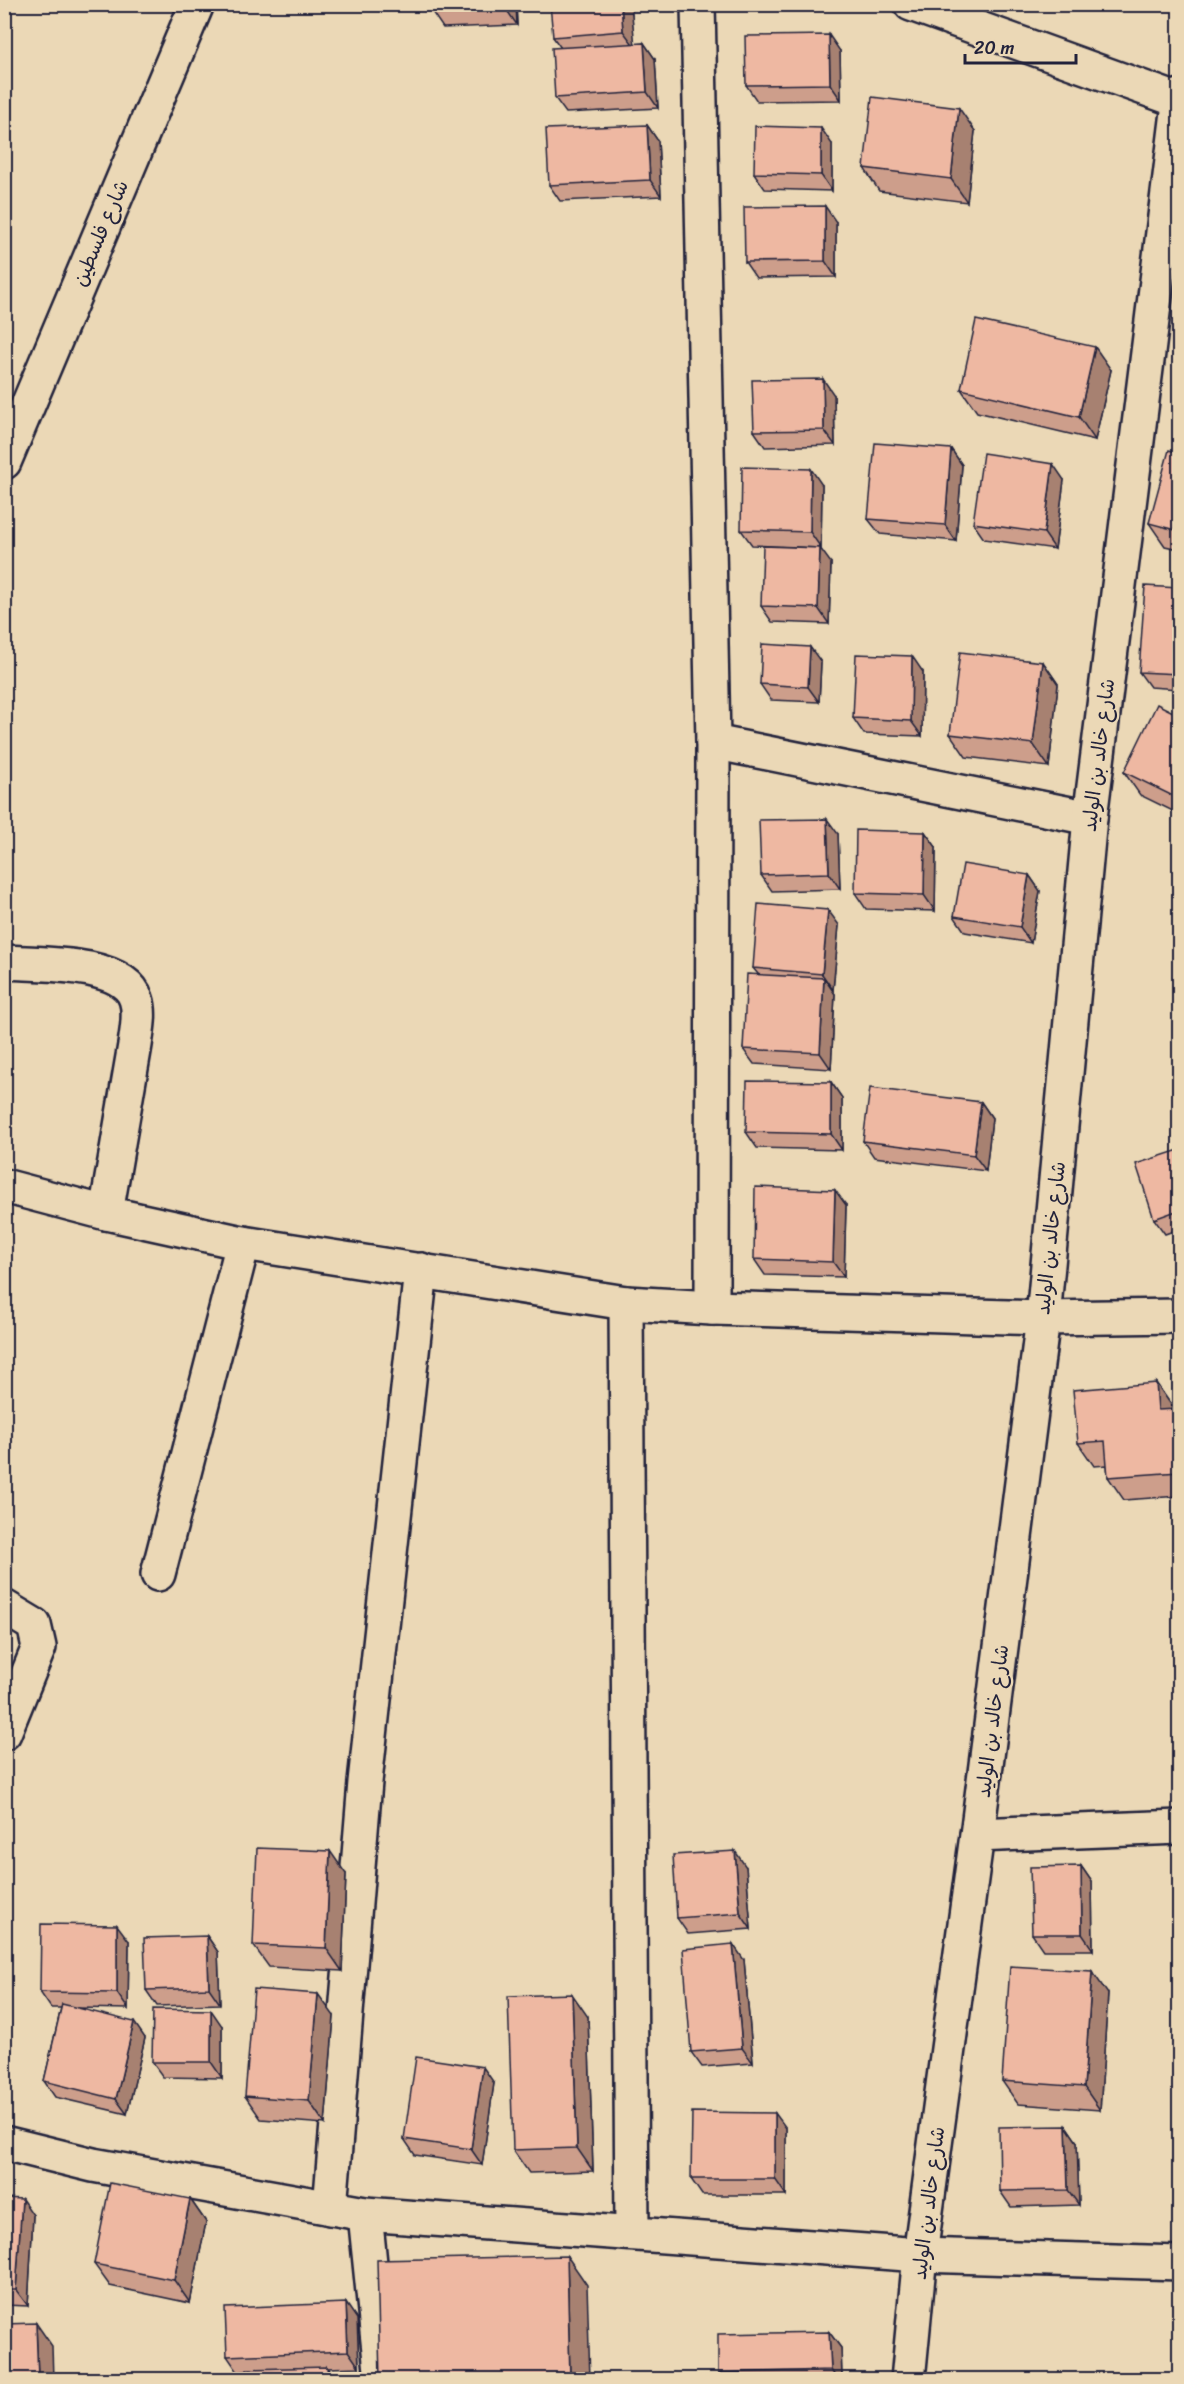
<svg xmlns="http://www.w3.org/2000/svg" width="1184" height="2384" font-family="Sriracha,'Playpen Sans Arabic',sans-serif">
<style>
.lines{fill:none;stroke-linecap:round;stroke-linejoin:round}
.minor-casing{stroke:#22223b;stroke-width:38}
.minor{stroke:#ebd8b6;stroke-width:33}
.wall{fill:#cd9e8b;stroke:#22223b;stroke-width:1.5}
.shaded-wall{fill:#a78171;stroke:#22223b;stroke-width:1.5}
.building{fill:#eeb8a2;stroke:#22223b;stroke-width:1.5}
.labels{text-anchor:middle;stroke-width:4.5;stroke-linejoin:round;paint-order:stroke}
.street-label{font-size:20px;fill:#22223b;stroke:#ebd8b6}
</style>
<rect width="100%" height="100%" fill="#ebd8b6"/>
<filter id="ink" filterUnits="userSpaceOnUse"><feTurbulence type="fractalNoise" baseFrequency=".0167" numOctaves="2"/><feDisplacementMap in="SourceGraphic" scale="12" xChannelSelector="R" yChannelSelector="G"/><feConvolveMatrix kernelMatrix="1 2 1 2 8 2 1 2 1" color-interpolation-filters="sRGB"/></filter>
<g filter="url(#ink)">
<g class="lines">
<defs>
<g id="minor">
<polyline points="698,4 713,742 712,1308"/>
<polyline points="911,4 1180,101"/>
<polyline points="4,462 197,4"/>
<polyline points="713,742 1090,818"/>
<path d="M4,962C38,964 124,961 136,999C141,1013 137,1030 135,1045L106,1213"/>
<polyline points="4,1186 106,1213 243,1243 626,1303 712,1308 1043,1318 1180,1316"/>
<polyline points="626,1303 632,2232"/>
<polyline points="158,1574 243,1243"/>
<polyline points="4,1607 34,1625 39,1647 4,1733"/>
<polyline points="977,1835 1180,1827"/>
<polyline points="4,2143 93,2165 365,2214 920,2255 1180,2263"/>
<polyline points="330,2208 365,1782 421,1270"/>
<polyline points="365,2214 382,2380"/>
<polyline points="908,2380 920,2255 977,1835 1043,1318 1090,818 1180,96"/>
</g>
</defs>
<use href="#minor" class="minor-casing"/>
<use href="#minor" class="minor"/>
</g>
<g class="wall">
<polygon points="516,4 517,25 443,28 432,12"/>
<polygon points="631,4 634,44 644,43 655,59 658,108 566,113 555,98 561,48 553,37"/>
<polygon points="1071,4 1121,4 1121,11"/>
<polygon points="840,51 841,100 757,101 746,85"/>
<polygon points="647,125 658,141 661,196 560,201 549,185"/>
<polygon points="975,131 967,202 879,191 864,168"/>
<polygon points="832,144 832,191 765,189 754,173"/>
<polygon points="836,222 836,277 756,278 745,262"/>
<polygon points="1111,370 1095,440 977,412 961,389"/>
<polygon points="834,395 835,445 765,447 754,431"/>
<polygon points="951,449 962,465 956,541 880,534 868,519"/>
<polygon points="1179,453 1179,549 1165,546 1149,523"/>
<polygon points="1064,480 1055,549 984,539 973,523"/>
<polygon points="822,485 821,548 752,545 741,530"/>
<polygon points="831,563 829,624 772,622 761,606"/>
<polygon points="1179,588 1179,689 1150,687 1139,672"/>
<polygon points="821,662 819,702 771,700 760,684"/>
<polygon points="1043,662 1058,684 1049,767 966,757 950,734"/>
<polygon points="923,672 922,736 864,734 853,718"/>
<polygon points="1179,715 1179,814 1140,795 1124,772"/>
<polygon points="925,832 936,847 935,911 866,909 855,893"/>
<polygon points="838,834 840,889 772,891 761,875"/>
<polygon points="1029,875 1040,891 1031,943 965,932 954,916"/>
<polygon points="839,925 833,990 832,990 835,994 831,1069 754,1064 743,1049 758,974 753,968"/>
<polygon points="831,1082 842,1098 842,1150 757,1148 746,1132"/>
<polygon points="981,1102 992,1118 986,1171 874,1157 863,1141"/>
<polygon points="1179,1150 1179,1229 1165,1234 1154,1219"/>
<polygon points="846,1205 844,1277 765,1275 754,1259"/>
<polygon points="1156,1383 1172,1406 1172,1409 1179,1413 1179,1496 1124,1500 1108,1477 1107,1465 1094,1466 1078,1443"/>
<polygon points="1081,1866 1092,1882 1093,1950 1043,1950 1032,1934"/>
<polygon points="746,1867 751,1929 688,1934 677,1918"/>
<polygon points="346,1874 342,1971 269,1967 253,1945"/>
<polygon points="207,1936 218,1952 220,2004 157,2006 146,1990"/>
<polygon points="129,1941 128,2009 78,2008 145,2038 127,2114 55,2097 44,2081 61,2008 51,2008 40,1992"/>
<polygon points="744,1960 753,2063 702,2067 691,2052"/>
<polygon points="1108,1994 1100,2110 1018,2104 1002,2081"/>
<polygon points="334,2016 325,2124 261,2119 245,2096"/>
<polygon points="588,2017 593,2171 529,2173 513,2150"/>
<polygon points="222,2026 222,2078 163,2077 152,2062"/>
<polygon points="494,2083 482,2165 415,2155 404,2139"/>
<polygon points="1066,2126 1077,2142 1079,2205 1011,2207 1000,2191"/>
<polygon points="786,2128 786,2195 702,2195 691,2179"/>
<polygon points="4,2198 33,2215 28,2306 4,2305"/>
<polygon points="190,2199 206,2222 190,2303 110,2286 94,2264"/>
<polygon points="357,2319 359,2367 328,2368 336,2379 248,2379 247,2371 238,2372 227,2356"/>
<polygon points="829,2332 841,2348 842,2379 723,2379 718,2373"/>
</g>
<g class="shaded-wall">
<polygon points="506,4 516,4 517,25 506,9"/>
<polygon points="621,4 631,4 635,47 623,31"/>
<polygon points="1116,4 1121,4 1121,11"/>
<polygon points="829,35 840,51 841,100 830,84"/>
<polygon points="644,43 655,59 658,108 647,92"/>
<polygon points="959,108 975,131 967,202 951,179"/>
<polygon points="647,125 658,141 661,196 650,180"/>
<polygon points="821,128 832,144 832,191 821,175"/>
<polygon points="825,206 836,222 836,277 825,261"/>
<polygon points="1095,347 1111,370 1095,440 1079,417"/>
<polygon points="823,379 834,395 835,445 824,430"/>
<polygon points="951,449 962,465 956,541 945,525"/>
<polygon points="1053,464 1064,480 1055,549 1044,533"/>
<polygon points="811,469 822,485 821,548 810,532"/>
<polygon points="820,548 831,563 829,624 818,608"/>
<polygon points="810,647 821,662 819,702 808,687"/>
<polygon points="912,656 923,672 922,736 911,721"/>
<polygon points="1043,662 1058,684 1049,767 1033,744"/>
<polygon points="827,819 838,834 840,889 829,873"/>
<polygon points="925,832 936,847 935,911 924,895"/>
<polygon points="1029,875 1040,891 1031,943 1020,927"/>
<polygon points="828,910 839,925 833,990 822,974"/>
<polygon points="824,978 835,994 831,1069 820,1053"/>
<polygon points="831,1082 842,1098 842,1150 831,1134"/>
<polygon points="981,1102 992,1118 986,1171 974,1155"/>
<polygon points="835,1190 846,1205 844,1277 833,1262"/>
<polygon points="1156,1383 1172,1406 1174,1433 1158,1410"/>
<polygon points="1177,1409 1179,1413 1179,1447"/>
<polygon points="330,1851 346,1874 342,1971 326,1948"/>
<polygon points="735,1851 746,1867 751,1929 740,1913"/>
<polygon points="1081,1866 1092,1882 1093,1950 1082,1934"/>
<polygon points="117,1925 129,1941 128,2009 117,1993"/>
<polygon points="207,1936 218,1952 220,2004 209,1988"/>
<polygon points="733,1944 744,1960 753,2063 742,2048"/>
<polygon points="1092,1971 1108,1994 1100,2110 1084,2087"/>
<polygon points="318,1994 334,2016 325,2124 309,2101"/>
<polygon points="572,1994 588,2017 593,2171 577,2148"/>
<polygon points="211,2010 222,2026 222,2078 211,2062"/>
<polygon points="134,2022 145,2038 127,2114 116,2099"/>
<polygon points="483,2067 494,2083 482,2165 471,2149"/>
<polygon points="775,2113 786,2128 786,2195 775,2179"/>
<polygon points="1066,2126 1077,2142 1079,2205 1068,2190"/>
<polygon points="22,2199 33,2215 28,2306 16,2290"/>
<polygon points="190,2199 206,2222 190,2303 174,2280"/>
<polygon points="567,2256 587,2285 590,2379 570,2379"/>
<polygon points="346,2303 357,2319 359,2367 348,2351"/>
<polygon points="36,2323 52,2346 53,2379 38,2379"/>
<polygon points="829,2332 841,2348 842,2379 837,2379 831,2370"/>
<polygon points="327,2367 336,2379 328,2379"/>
</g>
<g class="building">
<polygon points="432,4 506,4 506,9 432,12"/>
<polygon points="550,4 621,4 623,31 553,37"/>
<polygon points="829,35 830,84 746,85 745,36"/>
<polygon points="644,43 647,92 555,98 552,48"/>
<polygon points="872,97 959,108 951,179 864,168"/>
<polygon points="647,125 650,180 549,185 546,129"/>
<polygon points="755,126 821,128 821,175 754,173"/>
<polygon points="825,206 825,261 745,262 744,207"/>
<polygon points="976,320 1095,347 1079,417 961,389"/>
<polygon points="823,379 824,430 754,431 752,380"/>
<polygon points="875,443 951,449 945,525 868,519"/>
<polygon points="1169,450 1179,453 1179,531 1149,523"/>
<polygon points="983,453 1053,464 1044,533 973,523"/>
<polygon points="742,467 811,469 810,532 741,530"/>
<polygon points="763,546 820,548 818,608 761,606"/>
<polygon points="1145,586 1179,588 1179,674 1139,672"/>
<polygon points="762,644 810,647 808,687 760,684"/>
<polygon points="960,652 1043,662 1033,744 950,734"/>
<polygon points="856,654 912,656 911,721 853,718"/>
<polygon points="1157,704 1179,715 1179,799 1124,772"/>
<polygon points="827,819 829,873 761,875 759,820"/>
<polygon points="856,830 925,832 924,895 855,893"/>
<polygon points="963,864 1029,875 1020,927 954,916"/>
<polygon points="758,904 828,910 822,974 753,968"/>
<polygon points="747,974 824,978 820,1053 743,1049"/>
<polygon points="747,1081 831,1082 831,1134 746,1132"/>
<polygon points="870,1088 981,1102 974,1155 863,1141"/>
<polygon points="1179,1150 1179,1210 1154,1219 1136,1164"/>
<polygon points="755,1187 835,1190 833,1262 754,1259"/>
<polygon points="1177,1325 1179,1325 1179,1342"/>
<polygon points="1156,1383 1158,1410 1177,1409 1179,1447 1179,1472 1108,1477 1105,1441 1078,1443 1073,1390"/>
<polygon points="257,1848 330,1851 326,1948 253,1945"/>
<polygon points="735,1851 740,1913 677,1918 673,1855"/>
<polygon points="1081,1866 1082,1934 1032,1934 1030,1867"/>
<polygon points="1179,1880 1179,1896 1174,1882"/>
<polygon points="41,1924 117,1925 117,1993 40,1992"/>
<polygon points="207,1936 209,1988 146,1990 144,1938"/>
<polygon points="733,1944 742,2048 691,2052 683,1949"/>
<polygon points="1010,1966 1092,1971 1084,2087 1002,2081"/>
<polygon points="254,1989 318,1994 309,2101 245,2096"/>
<polygon points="572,1994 577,2148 513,2150 508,1996"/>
<polygon points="62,2004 134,2022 116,2099 44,2081"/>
<polygon points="153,2009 211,2010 211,2062 152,2062"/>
<polygon points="416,2057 483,2067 471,2149 404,2139"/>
<polygon points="692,2112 775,2113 775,2179 691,2179"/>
<polygon points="1066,2126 1068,2190 1000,2191 999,2127"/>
<polygon points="110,2183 190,2199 174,2280 94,2264"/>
<polygon points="4,2198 22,2199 16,2290 4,2290"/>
<polygon points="567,2256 570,2379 380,2379 377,2260"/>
<polygon points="346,2303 348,2351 227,2356 225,2308"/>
<polygon points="36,2323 38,2379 4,2379 4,2324"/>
<polygon points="829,2332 831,2370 718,2373 718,2334"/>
<polygon points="327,2367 328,2379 248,2379 247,2369"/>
</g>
</g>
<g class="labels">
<g class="street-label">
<text transform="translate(100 233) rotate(-67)" y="7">شارع فلسطين</text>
<text transform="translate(1098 755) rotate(-83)" y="7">شارع خالد بن الوليد</text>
<text transform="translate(1050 1238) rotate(-84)" y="7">شارع خالد بن الوليد</text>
<text transform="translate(992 1721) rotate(-83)" y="7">شارع خالد بن الوليد</text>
<text transform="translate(928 2203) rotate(-83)" y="7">شارع خالد بن الوليد</text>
</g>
</g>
<rect width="1184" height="2384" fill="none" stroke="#ebd8b6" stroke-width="24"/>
<rect x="12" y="12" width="1160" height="2360" fill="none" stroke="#22223b" stroke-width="2" filter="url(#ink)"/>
<path d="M965 54v9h111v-9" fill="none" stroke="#22223b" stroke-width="3"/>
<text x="974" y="54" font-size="18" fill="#22223b" stroke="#ebd8b6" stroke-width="4.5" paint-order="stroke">20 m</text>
</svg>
